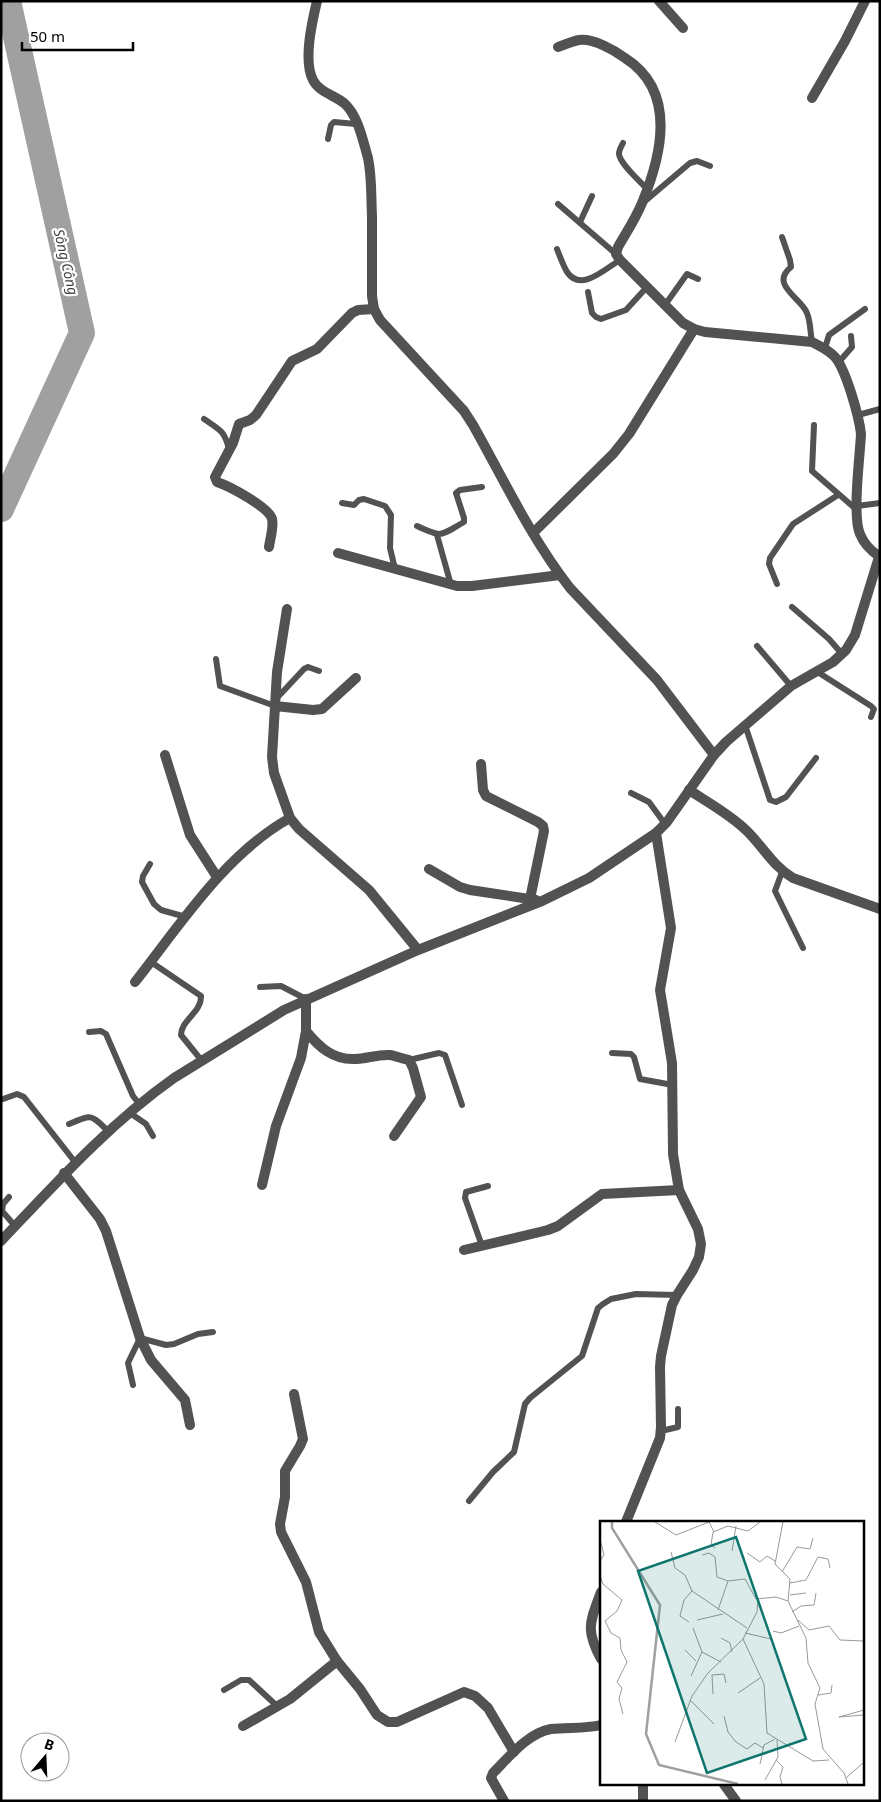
<svg xmlns="http://www.w3.org/2000/svg" width="881" height="1802" font-family="'Noto Sans',sans-serif">
<style>
.lines{fill:none;stroke-linecap:round;stroke-linejoin:round}
.river{stroke:#a0a0a0;stroke-width:26}
.lane{stroke:#525252;stroke-width:6}
.street{stroke:#525252;stroke-width:10}
.labels{text-anchor:middle;stroke-width:4.5;stroke-linejoin:round;paint-order:stroke}
.water-label{font-size:14px;font-style:italic;fill:#414141;stroke:#fff}
.inset-river{fill:none;stroke:#a0a0a0;stroke-width:2.5}
.inset-road{fill:none;stroke:#999;stroke-width:1}
.view{fill:#0f766e;fill-opacity:0.15;stroke:#0f766e;stroke-width:2.5}
.inset-edge{fill:none;stroke:#000;stroke-width:2.5}
</style>
<rect width="100%" height="100%" fill="#fff"/>
<g class="lines">
<polyline class="river" points="1,509 82,333 8,1"/>
<g class="lane">
<polyline points="328,139 331,125 334,122 356,124"/>
<path d="M623,143C621,147 619,150 619,154C620,164 640,181 647,189"/>
<polyline points="644,202 690,163 697,161 710,166"/>
<polyline points="558,204 616,254"/>
<polyline points="580,222 592,196"/>
<path d="M782,237L790,260L791,267C770,284 799,297 806,311C811,320 810,333 812,342"/>
<path d="M557,249C560,257 563,265 567,272C581,293 606,268 620,260"/>
<polyline points="588,292 592,313 596,317 601,319 626,310 647,287"/>
<polyline points="665,305 687,274 698,279"/>
<polyline points="825,348 829,335 865,309"/>
<polyline points="838,363 852,347 851,336"/>
<polyline points="858,415 880,409"/>
<path d="M204,419C220,430 224,430 229,449"/>
<polyline points="814,425 812,471 857,510"/>
<polyline points="342,503 354,505 359,500 364,499 385,506 391,515 390,548 395,569"/>
<polyline points="857,506 880,503"/>
<path d="M417,526C443,538 439,536 464,522V518L456,493L460,490L482,487"/>
<polyline points="437,535 451,585"/>
<polyline points="777,584 769,564 770,558 793,524 838,495"/>
<polyline points="792,607 829,639 842,654"/>
<polyline points="757,646 791,686"/>
<polyline points="216,659 220,686 275,706"/>
<polyline points="816,671 871,706 874,709 871,717"/>
<polyline points="276,699 304,669 308,667 319,671"/>
<polyline points="745,725 770,800 776,802 786,797 816,758"/>
<polyline points="631,793 649,802 665,824"/>
<polyline points="150,864 143,876 142,882 154,904 161,910 186,917"/>
<polyline points="782,872 775,891 803,948"/>
<path d="M151,962L201,996C202,1012 181,1020 181,1035L202,1061"/>
<polyline points="260,987 281,986 306,999"/>
<polyline points="89,1032 101,1031 106,1034 133,1096 140,1105"/>
<polyline points="612,1053 631,1054 634,1057 640,1079 673,1085"/>
<polyline points="409,1060 439,1053 445,1055 462,1105"/>
<polyline points="3,1099 17,1094 24,1097 75,1162"/>
<polyline points="130,1113 146,1124 153,1136"/>
<path d="M69,1124C93,1114 90,1114 109,1132"/>
<polyline points="9,1197 3,1204 2,1211 15,1226"/>
<polyline points="482,1246 465,1198 466,1192 488,1186"/>
<polyline points="133,1385 128,1363 140,1338 166,1345 174,1344 198,1334 213,1332"/>
<polyline points="661,1431 678,1427 678,1409"/>
<polyline points="469,1501 493,1472 514,1452 525,1404 530,1398 582,1356 598,1308 603,1304 611,1299 636,1294 677,1295"/>
<polyline points="224,1690 241,1680 249,1680 277,1706"/>
</g>
<g class="street">
<path d="M317,1C312,22 303,61 313,80C319,92 334,95 344,103C358,115 363,141 368,158C372,177 371,197 372,216C372,242 372,269 372,296L374,309L380,320L464,411L473,425C504,480 531,538 570,588L657,680L714,755"/>
<polyline points="659,1 683,28"/>
<path d="M558,47C565,45 572,41 579,40C593,38 614,50 625,58C677,91 662,155 642,203C636,218 626,233 618,247L616,254L620,260L683,323L694,329L705,332L812,342C820,346 829,350 835,357C846,370 859,416 861,434C860,456 852,516 860,534C864,544 871,551 880,557"/>
<polyline points="812,98 845,41 865,1"/>
<polyline points="533,533 613,454 629,434 694,329"/>
<path d="M269,547C270,539 274,527 272,519C269,507 229,486 217,482L215,477L233,443L239,424L250,420L256,415L292,361L317,349L352,313L358,310L374,309"/>
<polyline points="338,553 457,586 472,586 560,575"/>
<polyline points="287,609 277,672 272,757 274,773 290,818 299,829 369,890 418,950"/>
<polyline points="275,706 313,710 322,709 356,678"/>
<polyline points="165,755 190,835 217,877"/>
<polyline points="481,764 483,790 486,796 538,822 543,826 544,831 530,899"/>
<path d="M689,790C709,803 731,815 747,831C763,847 773,866 793,878L880,909"/>
<polyline points="429,869 460,887 470,890 536,900"/>
<path d="M135,982C180,925 225,854 290,818"/>
<path d="M306,1031C319,1047 333,1060 355,1059C366,1059 378,1054 390,1055C396,1056 403,1059 409,1060L413,1068L421,1097L394,1136"/>
<polyline points="64,1173 100,1219 106,1231 140,1338 151,1360 185,1400 190,1425"/>
<polyline points="262,1185 276,1126 301,1058 306,1031 306,999"/>
<path d="M1,1241C56,1183 109,1124 174,1078L284,1010L418,950L542,901L589,878L656,833L667,822L714,755L726,742L791,686L833,662L846,650L855,635L879,557"/>
<polyline points="464,1250 548,1230 558,1226 602,1194 679,1190"/>
<polyline points="294,1394 303,1439 300,1446 285,1471 285,1497 280,1524 281,1532 306,1582 319,1632 337,1661 360,1689 377,1715 388,1722 397,1722 464,1692 475,1696 488,1708 514,1752"/>
<polyline points="626,1522 660,1438 661,1427 660,1367 661,1356 672,1305 677,1295 693,1270 699,1257 701,1244 698,1229 679,1190 673,1154 672,1063 660,990 671,928 656,833"/>
<path d="M601,1592C590,1622 585,1629 601,1659"/>
<polyline points="243,1726 290,1699 337,1661"/>
<polyline points="643,1783 643,1801"/>
<polyline points="723,1783 736,1801"/>
<path d="M504,1801L491,1778L493,1773C509,1757 528,1733 551,1729C568,1727 584,1729 601,1725"/>
</g>
</g>
<g class="labels">
<g class="water-label">
<text transform="translate(66 262) rotate(77)" y="5">Sông Công</text>
</g>
</g>
<g transform="translate(600 1521)">
<rect width="264" height="264" fill="#fff"/>
<path class="inset-river" d="M12,1V7L60,84L46,213L59,244L138,263"/>
<path class="inset-road" d="M55,1L76,14L109,1L114,11M183,1L175,43L190,58L188,80L206,117L208,142L220,167L215,183L223,228L244,252L248,263M0,18L4,34L0,40M115,27L111,24L113,11L128,5L148,10L160,1M132,30L136,5M71,31L75,47L85,54L92,70L147,107M147,32L160,41L167,35L175,40M102,34L109,32L115,36L117,56L128,60L145,58L156,78L176,76L188,80M182,51L197,26L210,28L213,17M0,55L3,63L22,79L17,90L5,100L11,112L20,117L21,129L27,141L17,161L22,167L19,178L23,193M190,62L206,59L218,36L228,38L230,47M190,74L206,72M118,89L128,60M192,91L201,85L214,84L216,72M97,99L123,93M198,99L209,109L229,105L240,119L264,120M89,101L80,95L84,79L92,70M93,107L102,131L121,141M173,110L181,112L199,105M145,112L171,118M121,117L130,122L132,131M143,118L164,163L167,212L213,240L229,239M85,129L96,140M112,154L124,153L126,162M112,154L113,173M91,155L102,131M138,172L160,157M218,174L231,172L232,164M90,179L114,203M264,189L239,196L264,194M124,195L128,211L136,221L147,228L155,222L163,227M75,221L92,175L108,152L143,118L157,91L158,79M176,239L183,246L180,256L182,263M160,243L164,224L175,218M246,257L264,241M165,259L178,236L177,219"/>
<path class="view" d="M136,16L206,218L107,252L38,50Z"/>
<rect width="264" height="264" class="inset-edge"/>
</g>
<rect width="881" height="1802" fill="none" stroke="#000000" stroke-width="5"/>
<g transform="translate(45 1757) rotate(19)"><circle r="24" fill="#ffffff" stroke="#999999"/>
<path d="M0-4L9 19L0 12L-9 19Z" fill="#000000"/>
<text y="-8" font-size="14" font-weight="bold" text-anchor="middle" fill="#000000">B</text>
</g>
<path d="M22 42v8h111v-8" fill="none" stroke="#000000" stroke-width="2.5"/>
<text x="30" y="42" font-size="15" fill="#000000" stroke="#ffffff" stroke-width="4" paint-order="stroke">50 m</text>
</svg>
